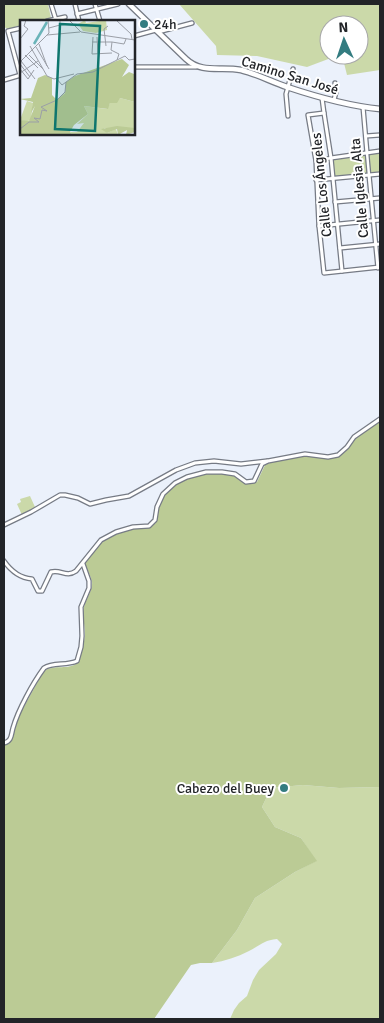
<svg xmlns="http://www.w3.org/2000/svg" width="384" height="1023" font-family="Signika,sans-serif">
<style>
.green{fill:#cbd9a9}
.forest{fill:#bbcb95}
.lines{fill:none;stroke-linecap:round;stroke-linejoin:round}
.pedestrian-casing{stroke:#767b85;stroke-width:5}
.minor-casing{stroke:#767b85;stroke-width:5.5}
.secondary-casing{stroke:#767b85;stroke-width:7}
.pedestrian{stroke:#fff;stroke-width:2.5}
.minor{stroke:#fff;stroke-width:3}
.secondary{stroke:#fff;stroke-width:4.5}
.poi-dot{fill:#337c80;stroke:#fff;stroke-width:2}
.labels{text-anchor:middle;stroke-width:4;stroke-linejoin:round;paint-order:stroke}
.poi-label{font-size:14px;fill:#222428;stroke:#fff;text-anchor:start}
.street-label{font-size:14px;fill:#222428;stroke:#fff}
.inset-river{fill:none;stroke:#6ab4b9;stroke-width:2.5}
.inset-road{fill:none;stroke:#9b9fa7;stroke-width:1}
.view{fill:#0f766e;fill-opacity:0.15;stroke:#0f766e;stroke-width:2.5}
.inset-edge{fill:none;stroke:#222428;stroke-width:2.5}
</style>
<rect width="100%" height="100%" fill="#ebf1fb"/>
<g class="green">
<polygon points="4,4 48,4 51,18 38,21 21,21 21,25 8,29 4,27"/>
<polygon points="179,4 380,4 380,70 347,75 342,55 359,55 359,25 329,25 329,55 339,55 307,67 257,56 217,55 216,46"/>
<polygon points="380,151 380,174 333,178 331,158"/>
<polygon points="30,496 35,507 22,515 17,504 21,502 20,499"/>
<path d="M303,785L339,788L380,787V1019H230L234,1010L239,1003L247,996L253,980L259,970L276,954L282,944L277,939C264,940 261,945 249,951C237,957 225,961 212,963L237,930L255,898L295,872L316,861L301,838L275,827L262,807L271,788Z"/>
</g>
<path class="forest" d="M380,422V787L339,788L303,785L271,788L262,807L275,827L301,838L317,861L295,872L255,898L237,930L212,963H200L191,965L154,1019H4V744L11,738L19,716L43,672C53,664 66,670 76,664C81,661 84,641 85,635C85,628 83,619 83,612C84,601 93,591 92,582C91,576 87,570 85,564C97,543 109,534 132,529C141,528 148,527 156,523C157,517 157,510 159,504C164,490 186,477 200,474C207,472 220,472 227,474C241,476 240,485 257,482L265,465L272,462L302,455L328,458L341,454L345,452L357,436Z"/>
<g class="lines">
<defs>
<g id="pedestrian">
<polyline points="367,153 369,175"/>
<polyline points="316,161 331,158"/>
</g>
<g id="minor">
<polyline points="51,4 56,20"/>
<polyline points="75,4 79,21"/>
<polyline points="95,4 100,21"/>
<polyline points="77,14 118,4"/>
<polyline points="47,21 65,17"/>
<polyline points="158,32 192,23"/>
<polyline points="134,36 156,30"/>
<polyline points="134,67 196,67"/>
<polyline points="20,75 8,31 21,28"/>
<polyline points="4,80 21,75"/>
<polyline points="322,98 324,113 331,158 342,271"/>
<polyline points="334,100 336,92 335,83"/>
<polyline points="363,107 367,153"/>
<polyline points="324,113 308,115 316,161 319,226 324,273 380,267"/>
<polyline points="288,116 286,94 293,69"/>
<polyline points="366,136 380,135"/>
<polyline points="331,158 380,151"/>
<polyline points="369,175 378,268"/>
<polyline points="316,180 380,174"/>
<polyline points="335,202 380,198"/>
<polyline points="319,226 380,220"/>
<polyline points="340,248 380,244"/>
<polyline points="4,525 31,512 60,495 65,495 78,498 90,504 106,500 129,496 176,470 195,463 214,461 241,464 267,461"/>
<path d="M4,561C11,571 19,578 32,579L38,591H42L51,572C61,569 66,578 76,571L101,540L116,532L133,527L149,526L155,520L157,507L163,494L175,483L187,477L206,472H222L235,474L246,482L254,481L262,464L268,461L305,454L328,457L338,455L347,447L354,437L380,419"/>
<path d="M4,743C12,741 11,735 13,728C18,710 33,683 44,668C53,662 66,666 77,661L81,647L82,636L81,607L89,588V581L83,564"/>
</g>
<path id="secondary" d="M129,4L186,59C202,74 221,66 241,70C257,74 272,82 287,87C317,97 349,106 380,109"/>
</defs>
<use href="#pedestrian" class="pedestrian-casing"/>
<use href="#minor" class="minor-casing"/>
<use href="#secondary" class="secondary-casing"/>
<use href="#pedestrian" class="pedestrian"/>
<use href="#minor" class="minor"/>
<use href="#secondary" class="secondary"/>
</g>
<g class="poi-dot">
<circle cx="144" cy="24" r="5"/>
<circle cx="284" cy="788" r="5"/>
</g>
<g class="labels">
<g class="poi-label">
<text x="154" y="29">24h</text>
<text x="274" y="793" text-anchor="end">Cabezo del Buey</text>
</g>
<g class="street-label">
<text transform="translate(290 75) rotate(17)" y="5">Camino San José</text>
<text transform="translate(321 185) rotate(-96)" y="5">Calle Los Ángeles</text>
<text transform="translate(359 188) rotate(-95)" y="5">Calle Iglesia Alta</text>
</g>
</g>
<g transform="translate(20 20)">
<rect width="115" height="115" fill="#ebf1fb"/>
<path d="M65,0L66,3L86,0L87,10L76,13L63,11L58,4ZM100,78L115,82L114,109L84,108L87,113L96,109L98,115H52L50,112H57L64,103L57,104L68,94L64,86L87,89L90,83ZM7,81L13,83L11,99L7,102L0,100Z" fill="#cbd9a9"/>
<path d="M102,39L109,45L102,57L109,52L114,54L115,82L100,78L97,83H90L88,89L64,86L68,94L54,105L50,112L52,115H0V100L9,101L15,86L11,93L13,82L0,79L11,78L18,58L25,55L32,58V75L37,80L45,73L46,62L55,56ZM97,106L115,108V112L106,115L107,110L98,115L97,109L87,113L81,109Z" fill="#bbcb95"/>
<path class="inset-river" d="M14,24L27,2"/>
<path class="inset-road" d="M49,0L61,12L115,20M96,0L111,14L112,19M29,8L40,5V0M27,15L60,12M73,17L72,34L92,33M77,17L78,33M0,19L8,9L4,6L6,0M72,22H92L91,30L99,34L97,40M92,22L104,24L106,19M19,24L27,46M10,26L27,56L34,59L54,54M86,26L84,9L88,6M16,27L29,49M5,35L18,48M9,35L23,49M1,41L15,59M0,42L29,13L28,0M0,44L10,57M0,49L8,59L14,50M0,53L18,41M36,58L42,65L57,54L73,52L105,36L109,40L115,39M0,109L9,102H19L14,98L20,99L22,90L27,91L21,87L37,80L45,72L46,62"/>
<path class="view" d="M40,4L80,6L75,111L35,109Z"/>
<rect width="115" height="115" class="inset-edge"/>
</g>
<rect width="384" height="1023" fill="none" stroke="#222428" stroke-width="10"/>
<g transform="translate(344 40) rotate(357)"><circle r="24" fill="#ffffff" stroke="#a7a7a9"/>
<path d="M0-4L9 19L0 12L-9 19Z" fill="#337c80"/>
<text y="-8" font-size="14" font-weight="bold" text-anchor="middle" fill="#222428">N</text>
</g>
</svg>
